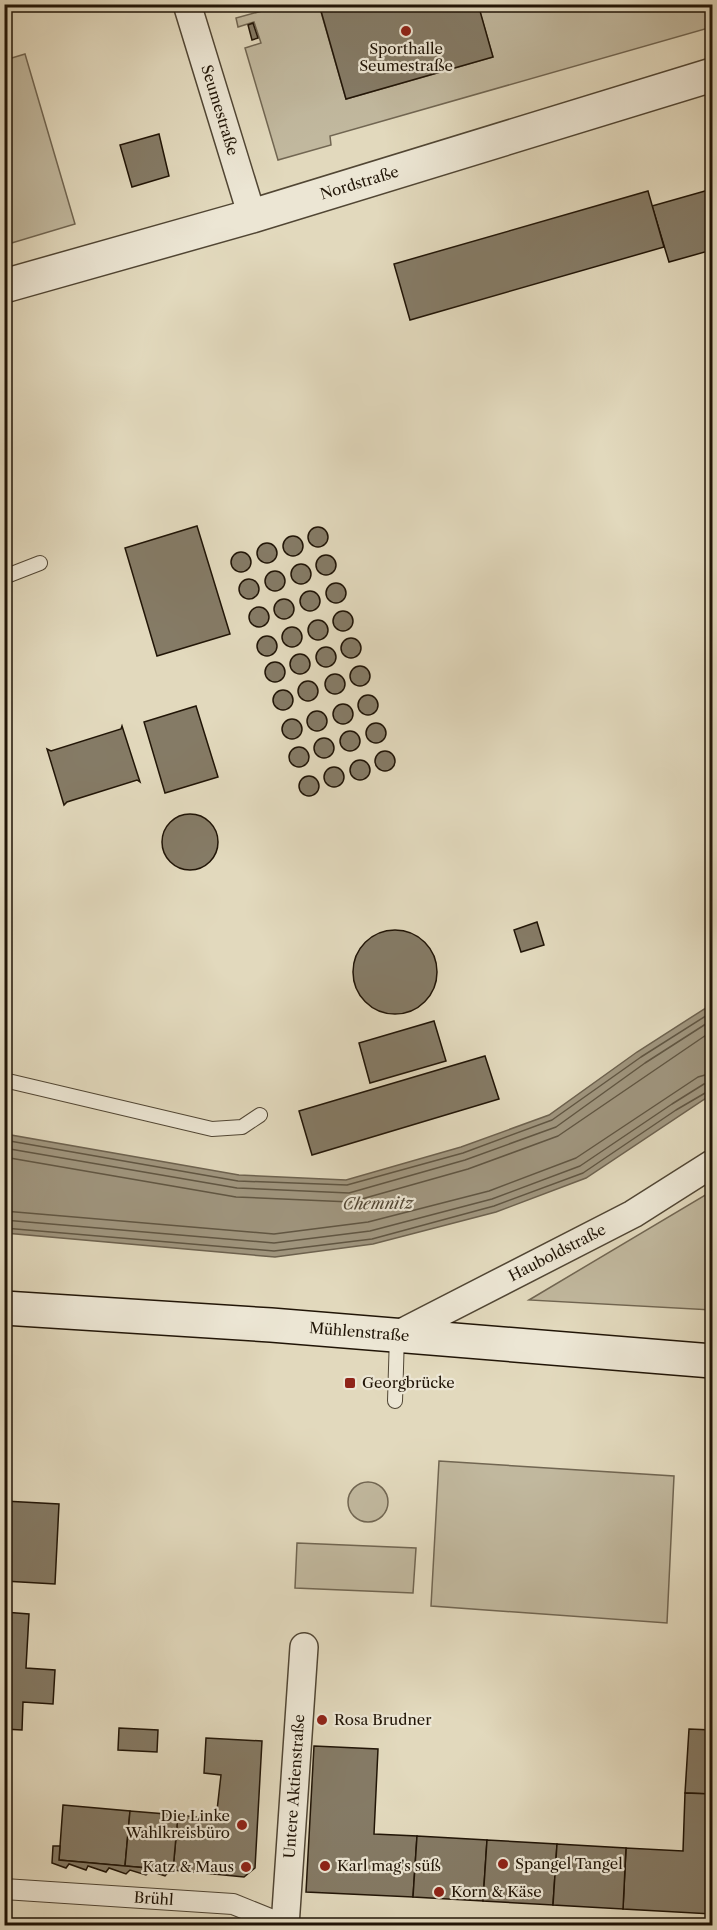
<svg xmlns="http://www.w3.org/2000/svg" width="717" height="1930" font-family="'Libre Caslon Text',serif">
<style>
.green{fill:#c1b89e;stroke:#716652;stroke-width:1.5}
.water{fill:#a0967f;stroke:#6d624f;stroke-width:1.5}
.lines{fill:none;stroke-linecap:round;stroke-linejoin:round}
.shore{stroke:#605643;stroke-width:1.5}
.building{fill:#857b66;stroke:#211507;stroke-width:1.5}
.service-casing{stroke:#514634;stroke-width:16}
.pedestrian-casing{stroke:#514634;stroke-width:22}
.minor-casing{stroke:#514634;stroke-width:30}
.tertiary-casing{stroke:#514634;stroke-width:36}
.secondary-casing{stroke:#211507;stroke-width:36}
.service{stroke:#ece6d4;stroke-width:14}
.pedestrian{stroke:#ece6d4;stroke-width:20}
.minor{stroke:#ece6d4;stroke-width:27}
.tertiary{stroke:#ece6d4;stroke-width:33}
.secondary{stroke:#ece6d4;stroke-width:33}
.poi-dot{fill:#8f2418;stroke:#ece6d4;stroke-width:2}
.labels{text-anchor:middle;stroke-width:4.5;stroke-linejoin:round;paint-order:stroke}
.poi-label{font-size:15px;fill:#211507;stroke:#ece6d4;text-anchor:start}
.street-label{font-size:15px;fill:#211507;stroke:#ece6d4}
.water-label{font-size:16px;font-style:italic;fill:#544937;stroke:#ece6d4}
</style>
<rect width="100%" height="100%" fill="#e2d9bd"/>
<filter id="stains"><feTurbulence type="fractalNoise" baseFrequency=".00333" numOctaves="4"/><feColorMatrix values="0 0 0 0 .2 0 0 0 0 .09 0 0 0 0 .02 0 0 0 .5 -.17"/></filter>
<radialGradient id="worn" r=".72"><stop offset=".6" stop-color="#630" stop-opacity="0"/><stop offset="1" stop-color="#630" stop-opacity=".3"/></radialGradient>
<g class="green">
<polygon points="284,5 319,5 346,99 493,57 478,5 712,5 712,27 330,136 331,145 278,160 245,48 261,43 254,22 238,27 236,18"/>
<polygon points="25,54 75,224 5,245 5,60"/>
<polygon points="712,1191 712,1310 529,1300"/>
<polygon points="439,1461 674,1476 667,1623 431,1606"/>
<circle cx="368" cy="1502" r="20"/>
<polygon points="297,1543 416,1548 413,1593 295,1588"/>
</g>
<polygon class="water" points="712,1004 712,1094 586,1178 496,1212 373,1244 275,1257 5,1233 5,1134 239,1175 346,1180 461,1147 549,1115 637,1052"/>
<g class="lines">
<g class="shore">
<polyline points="4,1140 238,1181 347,1185 463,1153 552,1120 641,1057 712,1012"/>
<polyline points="4,1148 237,1188 349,1193 465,1160 556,1127 645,1063 712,1020"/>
<polyline points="4,1157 236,1197 351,1202 468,1169 558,1136 712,1031"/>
<polyline points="4,1211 274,1234 368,1222 489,1191 576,1158 698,1077 712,1073"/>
<polyline points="4,1220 274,1243 370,1231 492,1199 580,1166 672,1104 704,1084 712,1082"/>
<polyline points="4,1228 274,1251 372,1239 494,1206 583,1173 676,1110 712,1089"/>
</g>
</g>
<g class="building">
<polygon points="319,4 478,4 493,57 346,99"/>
<polygon points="253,23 258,38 252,40 248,25"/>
<polygon points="159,134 169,176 132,187 120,145"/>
<polygon points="712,189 712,250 669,262 652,206"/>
<polygon points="648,191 664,247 410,320 394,264"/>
<polygon points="197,526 230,634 157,656 125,548"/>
<circle cx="318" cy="537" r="10"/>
<circle cx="293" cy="546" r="10"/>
<circle cx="267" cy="553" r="10"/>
<circle cx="241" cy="562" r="10"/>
<circle cx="326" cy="565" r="10"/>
<circle cx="301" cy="574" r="10"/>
<circle cx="275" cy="581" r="10"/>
<circle cx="249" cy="589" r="10"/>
<circle cx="336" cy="593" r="10"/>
<circle cx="310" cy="601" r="10"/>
<circle cx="284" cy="609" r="10"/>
<circle cx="259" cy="617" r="10"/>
<circle cx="343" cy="621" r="10"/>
<circle cx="318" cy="630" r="10"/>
<circle cx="292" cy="637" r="10"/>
<circle cx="267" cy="646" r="10"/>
<circle cx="351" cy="648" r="10"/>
<circle cx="326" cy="657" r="10"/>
<circle cx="300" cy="664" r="10"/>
<circle cx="275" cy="672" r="10"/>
<circle cx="360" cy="676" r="10"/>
<circle cx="335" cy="684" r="10"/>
<circle cx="308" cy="691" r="10"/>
<circle cx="283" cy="700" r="10"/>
<circle cx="368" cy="705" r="10"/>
<circle cx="343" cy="714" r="10"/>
<polygon points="196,706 218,777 165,793 144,722"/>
<circle cx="317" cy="721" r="10"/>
<circle cx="292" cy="729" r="10"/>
<circle cx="376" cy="733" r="10"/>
<polygon points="122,726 140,782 137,780 67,802 64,805 47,749 51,751 121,729"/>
<circle cx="350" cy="741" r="10"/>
<circle cx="324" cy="748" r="10"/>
<circle cx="299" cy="757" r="10"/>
<circle cx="385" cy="761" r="10"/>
<circle cx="360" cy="770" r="10"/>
<circle cx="334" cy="777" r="10"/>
<circle cx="309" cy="786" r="10"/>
<circle cx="190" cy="842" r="28"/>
<polygon points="537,922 544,945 521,952 514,930"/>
<circle cx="395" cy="972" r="42"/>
<polygon points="434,1021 446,1061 370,1083 359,1043"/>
<polygon points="485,1056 499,1099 312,1155 299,1111"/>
<polygon points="4,1501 59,1504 55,1584 4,1581"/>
<polygon points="4,1612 29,1614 26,1668 55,1670 53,1704 23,1702 22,1730 4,1729"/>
<polygon points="119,1728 158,1730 157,1752 118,1750"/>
<polygon points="689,1729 712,1730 712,1794 685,1793"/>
<polygon points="206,1738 262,1741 255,1868 244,1877 173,1870 178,1815 216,1819 221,1775 204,1773"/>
<polygon points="314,1746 378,1749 374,1834 417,1836 413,1897 306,1892"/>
<polygon points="685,1793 712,1794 712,1914 623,1909 626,1848 683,1851"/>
<polygon points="63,1805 130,1811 125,1866 59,1860"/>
<polygon points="130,1811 178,1815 173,1870 125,1866"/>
<polygon points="4,1834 10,1835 4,1901"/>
<polygon points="417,1836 487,1840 483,1901 413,1897"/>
<polygon points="487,1840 557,1844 553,1905 483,1901"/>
<polygon points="557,1844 626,1848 623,1909 553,1905"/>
<polygon points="53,1846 60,1846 59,1860 170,1870 165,1876 150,1871 146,1875 130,1870 126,1874 109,1868 106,1872 88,1866 86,1870 69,1864 66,1868 52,1863"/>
</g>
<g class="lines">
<defs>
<g id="service">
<polyline points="4,577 40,563"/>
<polyline points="4,1080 212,1129 242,1127 260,1115"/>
<polyline points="395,1401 397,1335"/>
</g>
<g id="pedestrian">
<path id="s1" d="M4,1889L233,1904L285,1925"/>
</g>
<g id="minor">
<path id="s2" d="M187,4L252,216"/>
<path id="s3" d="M397,1335L633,1214L712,1164"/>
<path id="s4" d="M285,1926L304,1647"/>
</g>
<g id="tertiary">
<path id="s5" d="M4,286L252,216L712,75"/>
</g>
<g id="secondary">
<path id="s6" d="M4,1308L271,1325L712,1361"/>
</g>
</defs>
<use href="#service" class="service-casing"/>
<use href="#pedestrian" class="pedestrian-casing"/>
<use href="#minor" class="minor-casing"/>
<use href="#tertiary" class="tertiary-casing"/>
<use href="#secondary" class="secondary-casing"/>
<use href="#service" class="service"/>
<use href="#pedestrian" class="pedestrian"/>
<use href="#minor" class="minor"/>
<use href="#tertiary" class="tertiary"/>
<use href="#secondary" class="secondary"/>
</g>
<g class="poi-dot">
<circle cx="406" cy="31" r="6"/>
<rect x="344" y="1377" width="12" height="12" rx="3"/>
<circle cx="322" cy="1720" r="6"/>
<circle cx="242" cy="1825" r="6"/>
<circle cx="503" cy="1864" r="6"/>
<circle cx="325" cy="1866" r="6"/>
<circle cx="246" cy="1867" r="6"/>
<circle cx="439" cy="1892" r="6"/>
</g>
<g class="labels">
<g class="poi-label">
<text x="406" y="54" text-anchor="middle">Sporthalle<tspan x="406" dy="17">Seumestraße</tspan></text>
<text x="362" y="1388">Georgbrücke</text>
<text x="334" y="1725">Rosa Brudner</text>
<text x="230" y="1821" text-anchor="end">Die Linke<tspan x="230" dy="17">Wahlkreisbüro</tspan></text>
<text x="515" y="1869">Spangel Tangel</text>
<text x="337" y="1871">Karl mag's süß</text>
<text x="234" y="1872" text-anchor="end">Katz &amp; Maus</text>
<text x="451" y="1897">Korn &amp; Käse</text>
</g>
<g class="street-label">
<text dy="5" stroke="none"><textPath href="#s2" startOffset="111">Seumestraße</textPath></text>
<text dy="5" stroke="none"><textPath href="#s5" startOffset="370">Nordstraße</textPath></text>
<text dy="5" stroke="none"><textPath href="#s3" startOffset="180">Hauboldstraße</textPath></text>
<text dy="5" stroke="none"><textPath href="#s6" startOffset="356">Mühlenstraße</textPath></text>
<text dy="5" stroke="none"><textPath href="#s4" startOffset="140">Untere Aktienstraße</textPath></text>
<text dy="5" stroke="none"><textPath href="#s1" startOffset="150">Brühl</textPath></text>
</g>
<g class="water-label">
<text transform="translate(378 1203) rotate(-1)" y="6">Chemnitz</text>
</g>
</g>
<rect width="717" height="1930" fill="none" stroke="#e2d9bd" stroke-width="24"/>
<rect x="6" y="6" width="705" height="1918" fill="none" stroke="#211507" stroke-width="3"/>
<rect x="12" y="12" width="693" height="1906" fill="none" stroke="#211507" stroke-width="1.5"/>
<rect width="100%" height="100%" filter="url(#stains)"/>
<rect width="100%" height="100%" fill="url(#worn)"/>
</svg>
